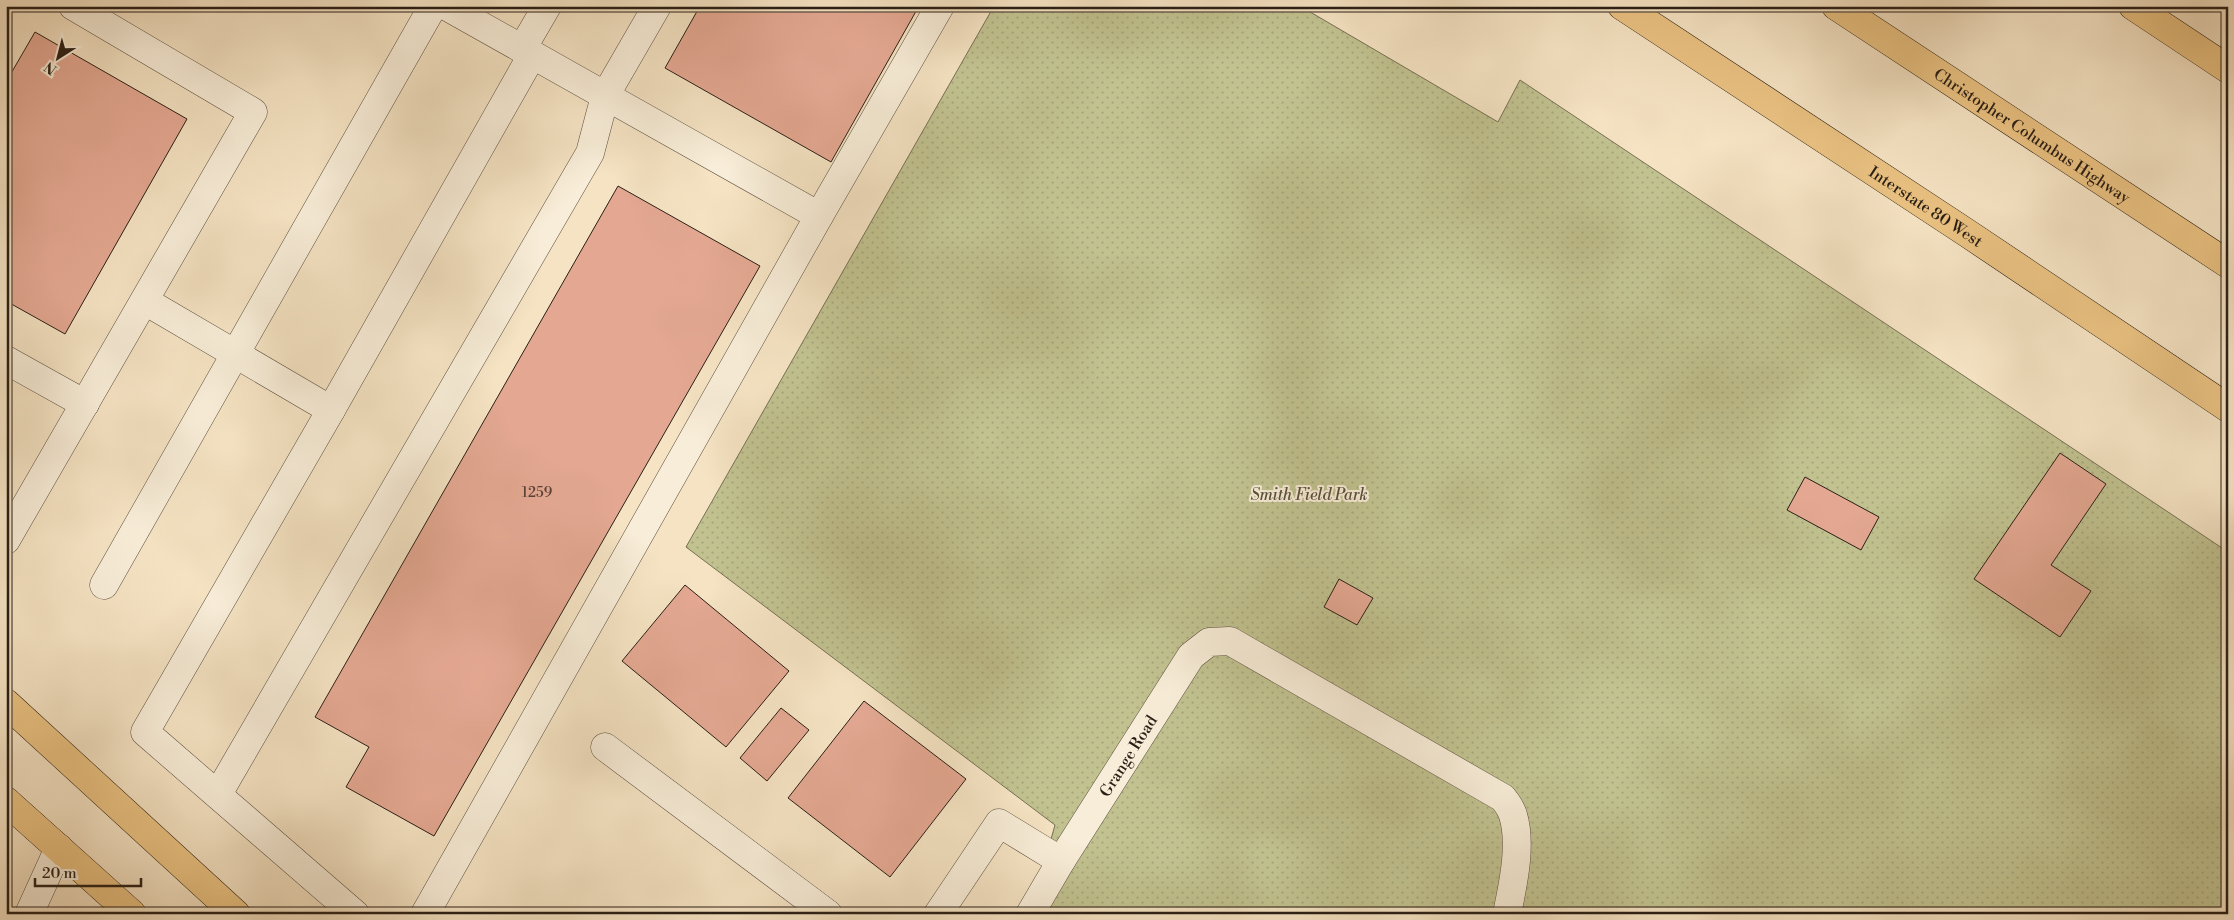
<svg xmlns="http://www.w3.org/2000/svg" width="2234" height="920" font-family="'Libre Bodoni',serif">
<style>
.park{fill:url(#park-dots);stroke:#767053}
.building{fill:#e4a892;stroke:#2a1f16}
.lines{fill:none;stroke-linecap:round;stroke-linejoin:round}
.minor-casing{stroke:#5d5041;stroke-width:29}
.highway-casing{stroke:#2a1f16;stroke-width:29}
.minor{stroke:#f8edd8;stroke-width:28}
.highway{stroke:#eac282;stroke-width:28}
.labels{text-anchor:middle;stroke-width:4;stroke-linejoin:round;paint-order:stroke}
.number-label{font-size:14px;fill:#584135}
.street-label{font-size:16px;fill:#2a1f16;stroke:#f8edd8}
.park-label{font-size:16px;font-style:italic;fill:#57503b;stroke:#f8edd8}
</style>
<defs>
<pattern id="park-dots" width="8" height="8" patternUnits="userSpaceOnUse" patternTransform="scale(1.25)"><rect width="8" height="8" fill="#c1c290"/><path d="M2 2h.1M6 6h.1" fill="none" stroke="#a6a67b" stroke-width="1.8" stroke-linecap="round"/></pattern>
</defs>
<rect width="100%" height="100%" fill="#f5e3c3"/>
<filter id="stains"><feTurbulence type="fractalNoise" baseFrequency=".004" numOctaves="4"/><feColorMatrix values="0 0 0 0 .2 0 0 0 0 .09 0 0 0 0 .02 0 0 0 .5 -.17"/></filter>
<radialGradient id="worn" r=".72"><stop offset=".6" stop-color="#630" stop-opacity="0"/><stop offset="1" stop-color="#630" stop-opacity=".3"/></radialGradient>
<polygon class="park" points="994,6 1300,6 1498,122 1520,80 2228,552 2228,914 1030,914 1055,825 686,547"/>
<g class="building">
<polygon points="700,6 919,6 831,162 665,68"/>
<polygon points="35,32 187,119 65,334 6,301 6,82"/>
<polygon points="618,186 760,266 434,836 346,787 369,747 315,717"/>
<polygon points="2060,453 2106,484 2051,565 2091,591 2060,637 1974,579"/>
<polygon points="1805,477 1879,517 1861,550 1787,510"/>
<polygon points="1339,579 1373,598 1357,625 1324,607"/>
<polygon points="685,585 789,671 726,747 622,661"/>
<polygon points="864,701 966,779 890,877 788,798"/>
<polygon points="781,708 809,730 767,781 740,758"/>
</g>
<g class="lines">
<defs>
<g id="minor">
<polyline points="446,6 819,216"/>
<polyline points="522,49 547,6"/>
<polyline points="145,301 331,410"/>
<polyline points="6,360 85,404"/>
<polyline points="6,540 253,112 73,6"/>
<polyline points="104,585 433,6"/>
<polyline points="605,747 828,914"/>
<polyline points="218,794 590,153 605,96 657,6"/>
<polyline points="29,914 59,848"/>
<polyline points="355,914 145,732 331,410 532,55"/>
<polyline points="425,914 819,216 940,6"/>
<polyline points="938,914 999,823 1061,861"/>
<path id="s1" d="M1030,914L1061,861L1191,656L1209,642L1230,641L1503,798C1507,803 1511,809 1513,815C1522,845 1513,884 1507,914"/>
</g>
<g id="highway">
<path id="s2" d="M1622,6L1967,233L2228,408"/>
<path id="s3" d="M1836,6L2228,264"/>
<polyline points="2133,6 2228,69"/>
<polyline points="6,703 236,914"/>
<polyline points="6,801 132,914"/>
</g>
</defs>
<use href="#minor" class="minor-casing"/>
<use href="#highway" class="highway-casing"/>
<use href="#minor" class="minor"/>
<use href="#highway" class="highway"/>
</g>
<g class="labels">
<g class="number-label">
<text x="537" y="497">1259</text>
</g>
<g class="street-label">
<text dy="6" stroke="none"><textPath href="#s3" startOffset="235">Christopher Columbus Highway</textPath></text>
<text dy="6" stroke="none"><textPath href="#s2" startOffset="364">Interstate 80 West</textPath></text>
<text dy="6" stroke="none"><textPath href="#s1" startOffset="186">Grange Road</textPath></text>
</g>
<g class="park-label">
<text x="1309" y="500">Smith Field Park</text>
</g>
</g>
<rect width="2234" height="920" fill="none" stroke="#f5e3c3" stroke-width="25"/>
<rect x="8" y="8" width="2219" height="905" fill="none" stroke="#2a1f16" stroke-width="2.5"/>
<rect x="12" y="12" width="2209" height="895" fill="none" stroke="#2a1f16"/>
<g transform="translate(58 58) rotate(216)" stroke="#f8edd8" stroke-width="4" paint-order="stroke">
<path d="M0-4L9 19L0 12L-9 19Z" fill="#2a1f16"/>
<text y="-8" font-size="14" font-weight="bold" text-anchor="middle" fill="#2a1f16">N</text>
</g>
<path d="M35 878v8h106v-8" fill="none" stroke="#2a1f16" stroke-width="2.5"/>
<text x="42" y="878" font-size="15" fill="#2a1f16" stroke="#f8edd8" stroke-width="4" paint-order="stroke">20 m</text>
<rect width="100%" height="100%" filter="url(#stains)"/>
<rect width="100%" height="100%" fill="url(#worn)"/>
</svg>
